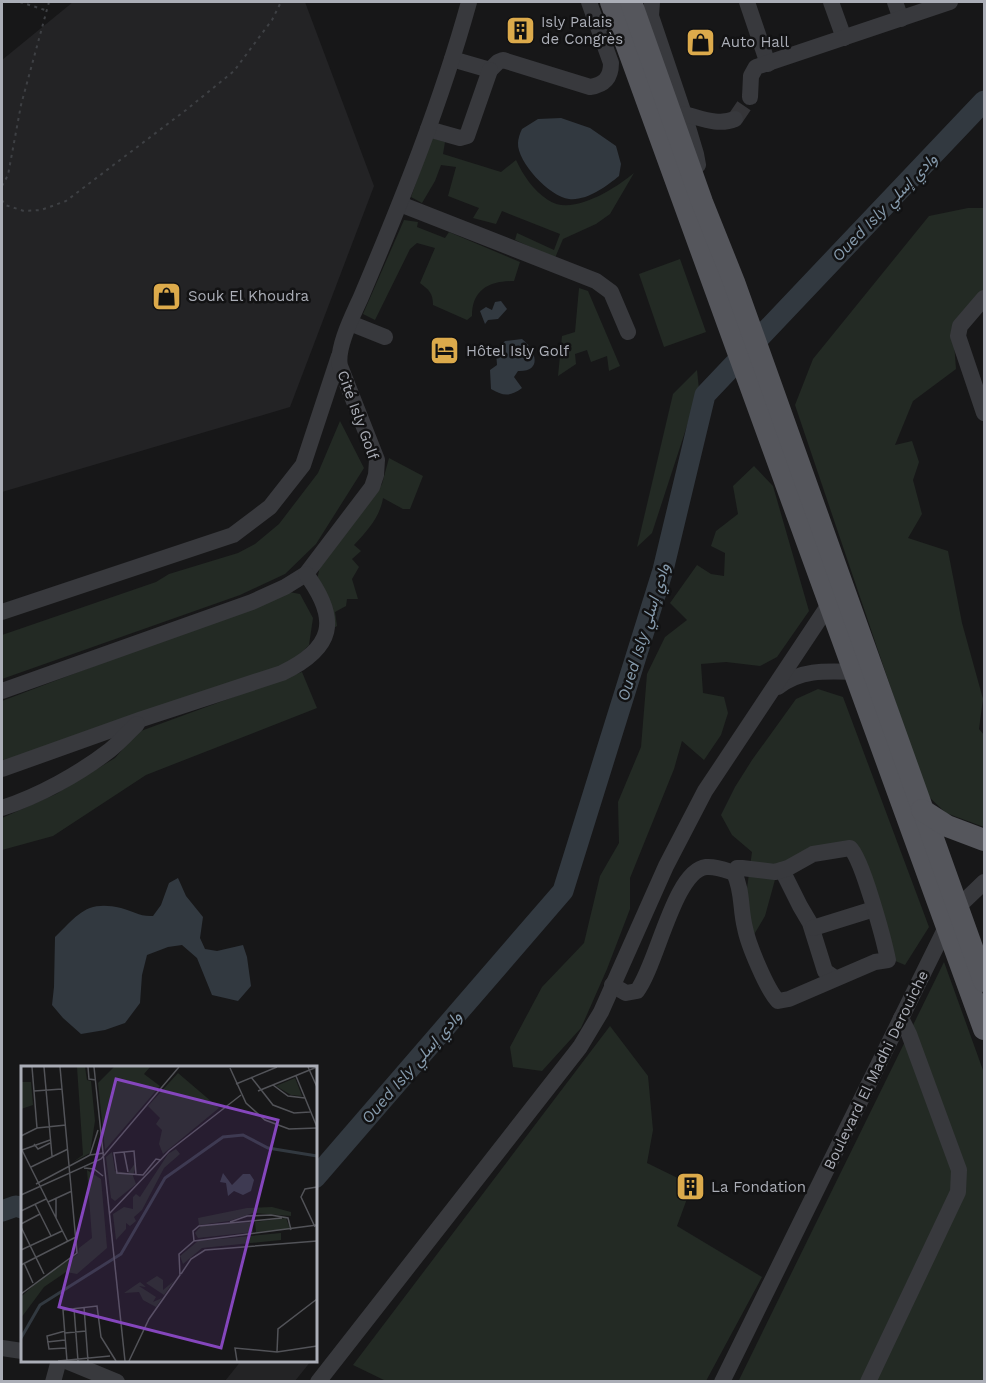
<svg xmlns="http://www.w3.org/2000/svg" width="986" height="1383" font-family="'Work Sans',Vazirmatn,sans-serif">
<style>
.built{fill:#232325}
.green{fill:#232a24}
.water{fill:#323940}
.lines{fill:none;stroke-linecap:round;stroke-linejoin:round}
.river{stroke:#323940;stroke-width:21}
.minor-tunnel{stroke:#353538;stroke-width:16;stroke-dasharray:16 8;stroke-linecap:butt}
.path{stroke:#3e4044;stroke-width:2;stroke-dasharray:3 4.5;stroke-linecap:butt}
.minor{stroke:#38393d;stroke-width:16}
.major{stroke:#55565c;stroke-width:22}
.labels{text-anchor:middle;stroke-width:5;stroke-linejoin:round;paint-order:stroke}
.poi-label{font-size:15px;fill:#abaeb7;stroke:#121213;text-anchor:start}
.street-label{font-size:15px;fill:#abaeb7;stroke:#121213}
.water-label{font-size:16px;font-style:italic;fill:#869bad;stroke:#121213}
.inset-river{fill:none;stroke:#323940;stroke-width:3}
.inset-road{fill:none;stroke:#525358;stroke-width:1.5}
.view{fill:#8546bd;fill-opacity:0.15;stroke:#8546bd;stroke-width:3}
.inset-edge{fill:none;stroke:#abaeb7;stroke-width:3}
</style>
<rect width="100%" height="100%" fill="#171718"/>
<g class="built">
<polygon points="73,2 305,2 374,186 290,407 2,492 2,60"/>
<polygon points="241,1361 241,1360 311,1361 295,1381 225,1381"/>
</g>
<g class="green">
<path d="M432,138L445,142L443,154L501,172L516,160C523,175 533,190 548,200C572,217 616,188 634,173L610,214L596,224L563,239L555,258L515,240L517,233L554,250L560,234L502,211L496,224L473,218L479,208L448,196L456,167L441,165L435,181L422,203L411,197Z"/>
<polygon points="968,208 984,208 984,294 953,329 956,369 913,401 895,445 912,441 919,462 913,480 922,514 908,538 948,551 962,623 983,699 979,729 984,735 984,827 946,813 927,795 795,405 813,359 929,216"/>
<path d="M404,220L418,222L417,227L445,238L449,232L520,262L514,281C490,281 472,289 472,316L467,320L433,305C433,293 429,290 420,283L435,248L417,243L410,249L375,320L363,314Z"/>
<polygon points="680,259 706,332 664,347 639,274"/>
<polygon points="579,288 588,291 620,366 609,371 607,356 591,362 587,350 575,354 576,364 558,376 562,336 575,332"/>
<polygon points="697,370 699,389 652,533 637,547 673,394"/>
<polygon points="340,421 364,468 316,544 285,574 240,595 2,679 2,635 156,582 169,574 238,553 255,544 279,524 318,473"/>
<path d="M389,458L423,476L410,509H403L383,498C380,517 367,531 354,545L361,551L352,559L359,567L352,579L358,599H347L346,606L335,612L337,626L330,630L317,580L320,566L382,484Z"/>
<polygon points="754,466 773,486 809,611 777,657 760,666 726,662 701,664 703,693 724,697 728,713 721,735 704,760 682,741 674,769 630,878 630,909 607,969 581,1028 542,1071 513,1067 510,1047 542,987 584,943 600,876 619,843 618,802 641,747 647,674 665,637 687,620 670,603 697,565 711,574 724,576 725,553 711,546 716,531 738,514 733,486"/>
<polygon points="289,592 300,594 313,618 309,645 290,664 4,762 2,756 2,701"/>
<polygon points="302,672 317,708 146,775 53,836 2,850 2,818 56,794 115,758 138,732"/>
<polygon points="818,689 843,697 929,927 905,965 893,960 845,846 776,876 765,916 752,938 743,917 752,852 732,835 721,815 735,787 752,760 796,699"/>
<polygon points="944,962 984,1073 984,1381 738,1382"/>
<polygon points="610,1026 648,1076 653,1130 647,1163 692,1185 677,1226 762,1277 706,1381 386,1381 353,1365"/>
</g>
<g class="water">
<path d="M561,118L590,128L616,146L621,164L619,176C607,186 587,201 569,199C550,197 517,162 518,143C518,139 520,133 522,129L538,119Z"/>
<polygon points="501,301 507,309 498,319 488,320 485,324 480,311 486,307 492,310 495,302"/>
<path d="M522,339C536,350 543,372 518,371L514,377L522,388C510,397 503,396 491,389L490,370L497,365L496,351L505,341Z"/>
<path d="M178,878L186,896L203,917L200,938L205,949L217,951L243,945L247,957L251,986L238,1001L212,995L197,958L182,945L168,947L147,955L142,975L140,1003L125,1023L105,1030L81,1034L63,1018L52,1005L54,987L55,937C78,915 86,900 121,908C133,911 140,917 153,916L161,905L169,883Z"/>
</g>
<g class="lines">
<g class="river">
<polyline points="315,1178 563,891 663,570 705,395 984,101"/>
<polyline points="2,1211 16,1206 22,1208"/>
</g>
<polyline class="minor-tunnel" points="735,119 750,97"/>
<g class="path">
<polyline points="20,2 45,10"/>
<polyline points="2,186 8,175 21,105 49,2"/>
<polyline points="2,200 5,205 24,211 41,210 66,201 186,110 234,71 272,20 281,2"/>
</g>
<g class="minor">
<polyline points="652,2 651,16 684,114 696,154 698,165"/>
<polyline points="747,2 768,64"/>
<polyline points="831,2 844,38"/>
<polyline points="895,2 901,19"/>
<path d="M452,59L490,70L498,62L503,60L590,87C604,85 611,78 611,63L589,2"/>
<polyline points="750,97 751,76 756,67 950,2"/>
<path d="M684,114C701,118 718,126 735,119"/>
<polyline points="428,129 460,138 467,136 490,70"/>
<polyline points="400,204 596,281 611,292 628,332"/>
<polyline points="984,298 960,326 958,336 984,413"/>
<polyline points="350,323 385,337"/>
<polyline points="2,612 233,535 270,507 303,465 339,356"/>
<path d="M778,687C801,669 827,671 855,672"/>
<path d="M2,691L252,602L285,587L306,574L372,487L376,475L377,460L340,366C336,348 353,315 361,297C402,200 441,103 469,2"/>
<path d="M2,769L142,719L282,673C334,648 340,620 306,574"/>
<path d="M2,808C39,796 79,774 110,750C120,742 128,733 137,724"/>
<polyline points="782,870 800,906 810,923 825,971 835,978"/>
<polyline points="813,928 874,909"/>
<path d="M612,985L626,993L637,991C657,965 674,871 706,867C716,866 725,870 734,873C743,891 740,909 745,928C748,944 767,990 778,1001L789,999L875,962L888,960C884,940 862,858 850,848L813,854L788,868L775,872L742,868H737L734,873"/>
<polyline points="2,1348 22,1351"/>
<polyline points="64,1360 117,1382"/>
<polyline points="53,1382 59,1360"/>
<polyline points="318,1382 580,1047 601,1012 666,866 705,791 830,603"/>
<polyline points="722,1382 947,925 958,907 984,882"/>
<polyline points="868,1382 958,1192 959,1170 909,1034 901,1018"/>
</g>
<g class="major">
<polyline points="611,2 984,1029"/>
<polyline points="631,2 702,202 734,282 984,981"/>
<polyline points="922,810 947,826 984,840"/>
</g>
</g>
<defs>
<symbol id="building-square" viewBox="-11 -11 22 22"><rect x="-9" y="-9" width="18" height="18" rx="4" fill="#dcaa4b" stroke="#121213"/><path d="M-4-6H4V6H1V3H-1V6H-4ZM-2.5-4.3h1.7v1.8h-1.7ZM.8-4.3h1.7v1.8H.8ZM-2.5-1h1.7V.8h-1.7ZM.8-1h1.7V.8H.8Z" fill="#111"/></symbol>
<symbol id="shop-square" viewBox="-11 -11 22 22"><rect x="-9" y="-9" width="18" height="18" rx="4" fill="#dcaa4b" stroke="#121213"/><path d="M-5-2.5h2.3a2.7 3.5 0 0 1 5.4 0H5L5.5 6h-11ZM-1.5-2.5h3a1.5 2.3 0 0 0-3 0Z" fill="#111"/></symbol>
<symbol id="hotel-square" viewBox="-11 -11 22 22"><rect x="-9" y="-9" width="18" height="18" rx="4" fill="#dcaa4b" stroke="#121213"/><path d="M-6-4.5h1.5V1H6V5H4.5V3h-9V5H-6ZM-4 0a1.8 1.8 0 1 1 3.6 0ZM.5 0V-2.5h3Q6-2.5 6 0Z" fill="#111"/></symbol>
</defs>
<g fill-rule="evenodd">
<use href="#building-square" x="504" y="14" width="33" height="33"/>
<use href="#shop-square" x="684" y="26" width="33" height="33"/>
<use href="#shop-square" x="150" y="280" width="33" height="33"/>
<use href="#hotel-square" x="428" y="334" width="33" height="33"/>
<use href="#building-square" x="674" y="1170" width="33" height="33"/>
</g>
<g class="labels">
<g class="poi-label">
<text x="541" y="27">Isly Palais<tspan x="541" dy="17">de Congrès</tspan></text>
<text x="721" y="47">Auto Hall</text>
<text x="188" y="301">Souk El Khoudra</text>
<text x="466" y="356">Hôtel Isly Golf</text>
<text x="711" y="1192">La Fondation</text>
</g>
<g class="street-label">
<text transform="translate(358 415) rotate(70)" y="5">Cité Isly Golf</text>
<text transform="translate(876 1070) rotate(-64)" y="5">Boulevard El Madhi Derouiche</text>
</g>
<g class="water-label">
<text transform="translate(884 207) rotate(-46)" y="6">Oued Isly وادي إسلي</text>
<text transform="translate(643 632) rotate(-73)" y="6">Oued Isly وادي إسلي</text>
<text transform="translate(411 1067) rotate(-49)" y="6">Oued Isly وادي إسلي</text>
</g>
</g>
<g transform="translate(21 1066)">
<rect width="296" height="296" fill="#171718"/>
<path d="M56,1H64L66,14L70,15L74,55L69,87L52,96L62,89ZM93,1H129L123,8L139,20L84,84L77,17ZM157,7L198,42L142,88L138,78L141,64L135,58L139,52L127,40ZM274,12L281,30L270,29L255,20ZM0,16H10L12,39L0,43ZM155,83L159,88L143,102L121,144L113,151L115,155L109,160L105,157V163L95,174L92,148L103,141L112,143V131L115,128L119,131L147,88ZM91,86L94,105L107,107L115,96V100L112,110L115,118L94,135L90,132L85,91ZM66,104L80,113L86,182L56,208L45,206L23,221L0,252V231L18,214L57,188L58,182L71,172ZM251,141L270,146V150L232,147L208,155L178,159L177,152L226,142ZM265,152L269,163L235,166L234,156ZM231,156L232,166L177,172L174,167L180,160ZM260,167V174L181,182L162,198L159,190L177,175ZM136,210L142,214V224L153,215L143,229L125,217ZM119,216L125,221L118,220L135,231L132,236L141,232L135,241L122,234L118,226L103,227Z" fill="#232a24"/>
<path d="M202,107L211,119L222,108H229L233,114L230,125L222,129L213,125L207,130L205,117L199,116Z" fill="#323940"/>
<path class="inset-river" d="M0,272L19,239L100,188L144,112L202,71L222,69L247,82L296,90"/>
<path class="inset-road" d="M11,1L16,62M23,1L31,90M67,1L68,13L75,14M73,1L104,295M287,1L296,21M209,2L225,37L244,54L268,63L296,62M275,10L296,61M230,11L252,39L273,47L289,46M215,18L256,1M252,19L267,30L284,32M13,25L41,23M237,25L296,1M0,70L16,62L45,59M13,78L17,83L29,77M0,82L47,176M1,84L29,74M103,86L107,106M69,89L77,64M10,101L47,83M63,102L73,103L82,110M115,108L113,85L93,87L96,107L122,109L135,93L140,94M15,118L69,89L83,87M0,129L80,93L158,1M35,133V152M27,136L51,125M14,138L30,170M0,145L25,133M88,148L148,85L220,29M209,156L226,150L250,149L267,152L270,164M0,158L19,148M0,161L23,208M294,161L280,131L284,123L296,121M173,175L172,165L178,160L261,152M0,184L41,165M3,197L12,217M0,199L55,171M160,208L170,193L184,184L296,175M0,228L56,187L39,1M63,241L67,295M53,242L57,295M44,265L26,270L28,283L45,282M44,267L65,265M26,276L44,274M256,286L257,263L296,233M37,295L89,290M46,295L42,244L76,240L80,271L95,295M108,295L128,253L159,209L158,188L173,175L296,159M216,295L214,282L256,286L296,280"/>
<path class="view" d="M95,13L257,54L200,282L38,241Z"/>
<rect width="296" height="296" class="inset-edge"/>
</g>
<rect width="986" height="1383" fill="none" stroke="#abaeb7" stroke-width="6"/>
</svg>
